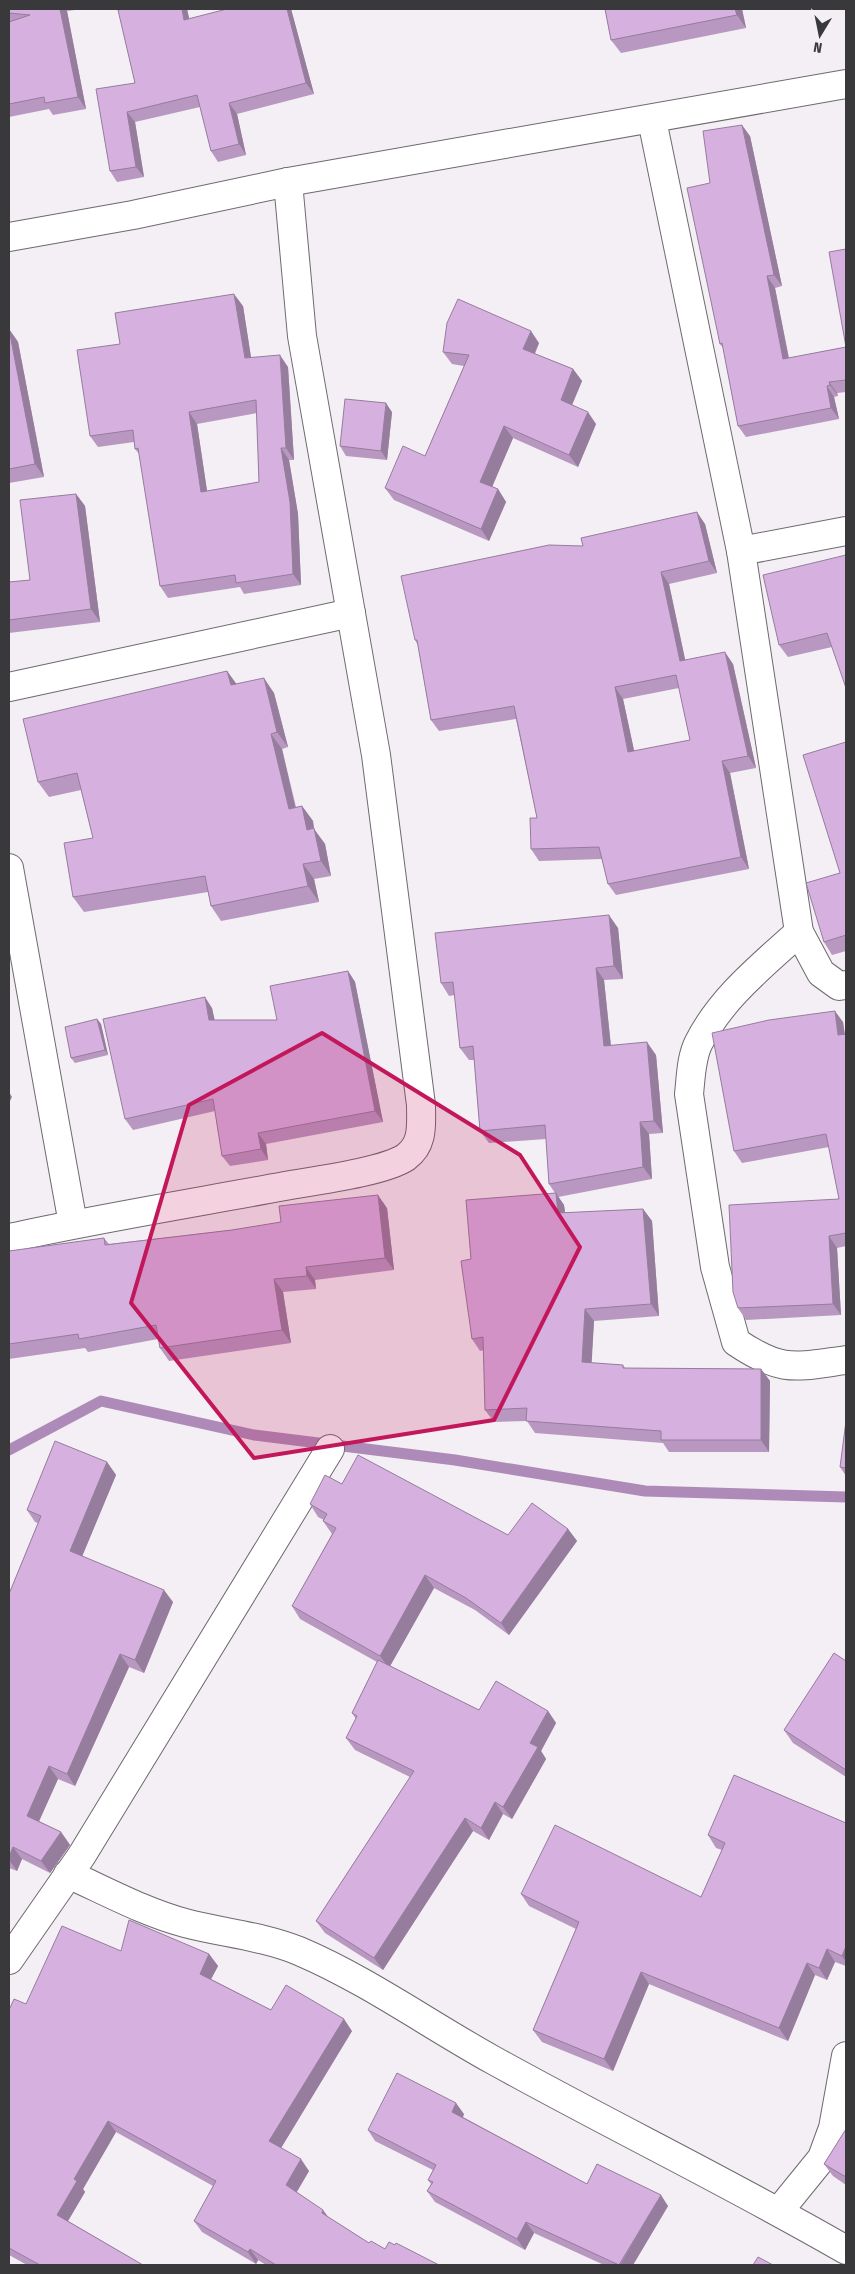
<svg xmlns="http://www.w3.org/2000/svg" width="855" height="2274" font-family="'Fira Sans Condensed',sans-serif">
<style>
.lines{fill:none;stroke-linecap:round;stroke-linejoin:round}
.stream{stroke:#ae8ab8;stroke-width:11}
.minor-casing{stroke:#6e6a6f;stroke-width:30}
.minor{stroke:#fff;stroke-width:28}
.wall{fill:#b898c1;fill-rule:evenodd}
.shaded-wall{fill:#967c9d}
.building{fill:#d6b1e0;stroke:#967c9d;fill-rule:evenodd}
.marked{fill:#c2185b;fill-opacity:0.2;stroke:#c2185b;stroke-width:4;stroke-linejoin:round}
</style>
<rect width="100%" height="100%" fill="#f3eff4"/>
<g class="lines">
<polyline class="stream" points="9,1450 101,1401 254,1435 455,1460 645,1491 846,1497"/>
<defs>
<g id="minor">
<polyline points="652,120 741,551 799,932 821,973 839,986 846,985"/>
<polyline points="9,237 133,215 288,182 846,84"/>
<polyline points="741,551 846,531"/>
<polyline points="9,687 351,613"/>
<polyline points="9,868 73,1224"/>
<path d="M799,932C763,965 722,997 699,1042C691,1057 691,1077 689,1094L715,1267L736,1342C782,1373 794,1367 846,1360"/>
<path d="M9,1238C100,1218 193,1203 285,1186C313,1181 384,1172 406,1157C424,1144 421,1124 421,1105L376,755L302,336L288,182"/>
<path d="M68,1874C106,1891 144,1912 185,1923C223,1933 262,1936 299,1951C367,1980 428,2024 493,2060C610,2125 730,2183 846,2250"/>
<polyline points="9,1960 82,1855 330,1449"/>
<polyline points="779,2211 822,2158 833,2128 846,2056"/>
</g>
</defs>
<use href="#minor" class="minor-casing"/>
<use href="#minor" class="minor"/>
</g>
<g class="wall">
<polygon points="9,9 83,9 67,11 86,109 53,115 49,109 9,117"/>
<polygon points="123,9 187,9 189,19 227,9 291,9 314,94 237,114 246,155 218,162 211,151 200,107 135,122 144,177 117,182 110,171 135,83"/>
<polygon points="605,9 742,9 746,28 621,53 611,40"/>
<polygon points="750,136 782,286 775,288 789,358 846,347 846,249 846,392 837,393 838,396 834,397 839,419 746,437 738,426 723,348 720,344 710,183"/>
<path d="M243,306L251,358L288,367L294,460H289L298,514L301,585L244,594L240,587L168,598L160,586L140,455L135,449L134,442L98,447L90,436L120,344ZM257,413L259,482L207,491L197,424Z"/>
<polygon points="9,329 18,342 44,477 9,483"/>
<polygon points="539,343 535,354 573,369 582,381 572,405 596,424 578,467 513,438 492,487 498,489 506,502 489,541 394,500 385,488 425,456 464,366 452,364 443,352"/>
<polygon points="392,412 387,460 346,456 340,446"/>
<polygon points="76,494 85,506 100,622 9,633 9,582 30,580"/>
<path d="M705,524L717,573L669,584L685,660L733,664L756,768L730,773L749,869L616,895L608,884L602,859L539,861L531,849L537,818L516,719L439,731L431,720L418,645L415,640L583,546ZM679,688L690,740L634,751L623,699Z"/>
<polygon points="846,555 832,647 788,657 779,645"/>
<polygon points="227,671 236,684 274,693 288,747 282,749 296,807 302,806 313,821 314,829 325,844 331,876 314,879 319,902 221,921 211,906 208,892 84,912 73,897 93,838 81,790 49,797 38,782"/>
<polygon points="846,742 846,951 832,955 824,942 840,873"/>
<polygon points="618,928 623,979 604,980 611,1045 656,1055 663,1133 649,1134 652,1179 558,1197 564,1205 565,1213 643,1209 652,1221 659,1316 594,1321 591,1363 623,1365 625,1368 761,1369 770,1381 769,1452 669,1452 663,1443 535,1433 527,1421 494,1422 485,1410 484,1350 480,1351 472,1339 471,1259 555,1193 549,1184 546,1139 489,1143 480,1131 474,1060 469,1060 460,1048 455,995 449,996 441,983"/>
<polygon points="348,971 355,982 383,1122 266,1144 268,1160 230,1166 222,1156 215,1111 133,1130 125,1119 212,1008 214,1020 277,1020"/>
<polygon points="97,1019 101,1024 108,1055 75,1063 71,1058"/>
<polygon points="843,1022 845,1034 846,1034 846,1246 837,1248 841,1315 746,1320 738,1308 839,1199 829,1147 742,1163 734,1151"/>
<polygon points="387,1208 394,1270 315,1280 316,1289 283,1292 291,1343 169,1361 160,1348 158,1339 88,1352 85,1348 9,1359 9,1251 104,1238 109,1244 232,1230"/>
<polygon points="846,1421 846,1476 840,1467"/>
<polygon points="107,1462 116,1475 82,1556 173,1602 144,1673 129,1667 75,1786 58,1779 39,1821 61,1832 70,1845 50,1873 22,1859 17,1871 9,1868 9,1594 38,1523 35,1522 27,1510"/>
<polygon points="342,1484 508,1535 568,1529 577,1541 509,1635 475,1610 434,1588 390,1666 479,1710 548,1711 556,1723 541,1751 546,1759 512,1819 503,1814 489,1840 473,1831 383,1970 325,1933 316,1921 410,1777 355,1750 346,1738 356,1719 352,1713 377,1662 300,1619 292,1606 332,1534 323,1521 324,1520 318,1517 310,1504"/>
<polygon points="846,1661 846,1777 793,1743 784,1730"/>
<polygon points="846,1823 846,1966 835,1962 827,1980 815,1975 788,2041 649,1984 613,2071 542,2042 533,2030 576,1929 529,1906 521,1894 701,1897 722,1850 716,1848 708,1835"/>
<polygon points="121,1951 209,1954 218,1966 211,1979 271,2010 352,2031 281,2148 309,2171 297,2192 328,2217 369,2243 385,2249 439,2265 266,2265 258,2260 256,2264 202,2232 194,2221 213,2186 116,2132 83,2189 85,2192 68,2221 143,2265 27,2265 9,2255 9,2010 26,2004"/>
<polygon points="464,2114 463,2117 587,2184 668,2206 633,2265 604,2265 534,2233 525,2250 435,2202 427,2191 431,2184 428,2180 433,2170 375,2141 368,2130"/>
<polygon points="846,2129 846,2185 833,2176 824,2164"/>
</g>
<g class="shaded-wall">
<polygon points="60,9 65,9 67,11 86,109 78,97"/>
<polygon points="182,9 187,9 192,30 184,20"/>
<polygon points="287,9 291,9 314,94 306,83"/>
<polygon points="735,9 742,9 746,28 737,15"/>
<polygon points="229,103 237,114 246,155 239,144"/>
<polygon points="127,112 135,122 144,177 136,167"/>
<polygon points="742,125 750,136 782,286 774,275"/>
<polygon points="767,276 775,288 791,370 783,359"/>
<polygon points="234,294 243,306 253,370 245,358"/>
<polygon points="9,329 18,342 44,477 35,464"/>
<polygon points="531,331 539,343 531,361 523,349"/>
<polygon points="280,355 288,367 294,460 286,448"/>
<polygon points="573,369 582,381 569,412 561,400"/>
<polygon points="829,382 837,393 838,396 830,385"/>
<polygon points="827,386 834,397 839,419 831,408"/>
<polygon points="386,403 392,412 387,460 381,451"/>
<polygon points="189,412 197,424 209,504 201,492"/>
<polygon points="588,412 596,424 578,467 569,455"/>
<polygon points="504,426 513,438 489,494 480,482"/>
<polygon points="281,448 289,460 298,514 301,585 293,574"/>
<polygon points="498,489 506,502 489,541 481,529"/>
<polygon points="76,494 85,506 100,622 91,609"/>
<polygon points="697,512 705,524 717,573 709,561"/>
<polygon points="661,572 669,584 688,673 680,661"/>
<polygon points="725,652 733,664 756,768 748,756"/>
<polygon points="227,671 238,686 231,685"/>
<polygon points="264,678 274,693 288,747 277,732"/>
<polygon points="615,687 623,699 637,764 628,752"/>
<polygon points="271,734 282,749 299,824 289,809"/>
<polygon points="722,761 730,773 749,869 741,857"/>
<polygon points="302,806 313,821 314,829 325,844 331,876 321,861 307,830"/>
<polygon points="303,864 314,879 319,902 308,886"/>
<polygon points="609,915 618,928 623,979 614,966"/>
<polygon points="596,968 604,980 612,1058 604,1046"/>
<polygon points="348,971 355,982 383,1122 375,1111"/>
<polygon points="205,997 212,1008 217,1030 209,1020"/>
<polygon points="835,1011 843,1022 846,1046 838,1035"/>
<polygon points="97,1019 101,1024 108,1055 105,1050"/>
<polygon points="647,1042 656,1055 663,1133 654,1121"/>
<polygon points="9,1092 12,1097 9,1103"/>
<polygon points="640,1122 649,1134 652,1179 643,1167"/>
<polygon points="258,1133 266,1144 268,1160 261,1149"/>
<polygon points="556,1193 564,1205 567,1225 558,1213"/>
<polygon points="378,1195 387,1208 394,1270 385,1258"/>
<polygon points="643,1209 652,1221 659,1316 651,1304"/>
<polygon points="829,1236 837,1248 841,1315 833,1304"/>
<polygon points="306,1267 315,1280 316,1289 307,1276"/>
<polygon points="274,1279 283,1292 291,1343 282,1330"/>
<polygon points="585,1309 594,1321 591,1375 582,1362"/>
<polygon points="761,1369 770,1381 769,1452 761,1440"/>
<polygon points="107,1462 116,1475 79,1564 70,1551"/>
<polygon points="568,1529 577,1541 509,1635 501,1623"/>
<polygon points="425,1575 434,1588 389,1668 380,1656"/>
<polygon points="164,1590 173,1602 144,1673 135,1660"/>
<polygon points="120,1654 129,1667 75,1786 67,1774"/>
<polygon points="548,1711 556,1723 541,1751 546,1759 512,1819 503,1807 530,1743"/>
<polygon points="49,1766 58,1779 36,1828 27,1816"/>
<polygon points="495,1802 503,1814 489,1840 481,1828"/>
<polygon points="465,1818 473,1831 383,1970 374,1958"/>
<polygon points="61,1832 70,1845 50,1873 41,1861"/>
<polygon points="13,1847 22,1859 17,1871 9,1860 9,1857"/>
<polygon points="846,1946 846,1962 842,1956"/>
<polygon points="827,1949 835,1962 827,1980 819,1968"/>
<polygon points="209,1954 218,1966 208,1985 200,1974"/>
<polygon points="807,1963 815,1975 788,2041 779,2028"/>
<polygon points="641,1972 649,1984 613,2071 604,2059"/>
<polygon points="344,2019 352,2031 278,2153 269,2141"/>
<polygon points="456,2103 464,2114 460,2123 452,2112"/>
<polygon points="108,2121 116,2132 83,2189 85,2192 65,2226 57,2215 74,2179"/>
<polygon points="301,2159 309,2171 294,2196 286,2185"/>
<polygon points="661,2195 668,2206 633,2265 620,2265"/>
<polygon points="323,2210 332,2222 322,2213"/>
<polygon points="526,2222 534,2233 525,2250 517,2239"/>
<polygon points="250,2249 258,2260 256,2264 248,2252"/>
</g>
<g class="building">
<polygon points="9,9 60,9 78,97 45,103 44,97 9,104 9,22 30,15 9,13"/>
<polygon points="123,9 182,9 184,20 227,9 287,9 306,83 229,103 239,144 211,151 197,95 127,112 136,167 110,171 96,89 135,83 118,10"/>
<polygon points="605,9 735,9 737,15 611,40"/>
<polygon points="742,125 774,275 767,276 783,359 846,347 829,252 846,249 846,380 829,382 830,385 827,386 831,408 738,426 722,343 720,344 687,188 710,183 703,131"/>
<path d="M234,294L245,358L280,355L286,448H281L290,502L293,574L236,583L235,575L160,586L138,448L135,449L133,430L90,436L77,350L120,344L115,313ZM256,400L259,482L201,492L189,412Z"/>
<polygon points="458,299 531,331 523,349 573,369 561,400 588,412 569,455 504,426 480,482 498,489 481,529 385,488 403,446 425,456 469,355 443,352 447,323"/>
<polygon points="9,329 35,464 9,469"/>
<polygon points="345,399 386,403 381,451 340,446"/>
<polygon points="76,494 91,609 9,620 9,582 30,580 20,500"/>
<path d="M697,512L709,561L661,572L680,661L725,652L748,756L722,761L741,857L608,884L599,847L531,849L530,818H537L514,706L431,720L417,640H415L401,576L549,545L583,546L581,538ZM676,675L690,740L628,752L615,687Z"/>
<polygon points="846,555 846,688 827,633 779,645 763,575"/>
<polygon points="227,671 231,685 264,678 277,732 271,734 289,809 302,806 307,830 314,828 321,861 303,864 308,886 211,906 205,876 73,897 64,843 93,838 77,773 38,782 23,719"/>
<polygon points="846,742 846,935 824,942 806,883 840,873 803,755"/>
<polygon points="609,915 614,966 596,968 604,1046 647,1042 654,1121 640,1122 643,1167 549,1184 545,1125 480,1131 473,1046 460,1048 453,982 441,983 435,933"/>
<polygon points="348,971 375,1111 258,1133 261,1149 222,1156 213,1099 125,1119 103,1019 205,997 209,1020 277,1020 270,986"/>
<polygon points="835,1011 838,1035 846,1034 846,1233 829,1236 833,1304 738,1308 733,1292 729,1205 839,1199 826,1134 734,1151 712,1033 769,1020"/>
<polygon points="97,1019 105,1050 71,1058 65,1027"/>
<polygon points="556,1193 558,1213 643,1209 651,1304 585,1309 582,1362 623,1365 623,1368 761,1369 761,1440 661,1440 661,1431 526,1421 527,1408 485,1410 483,1337 472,1339 461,1261 471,1259 466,1200"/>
<polygon points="378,1195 385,1258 306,1267 307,1276 274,1279 282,1330 160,1348 156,1325 79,1339 78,1334 9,1344 9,1251 104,1238 105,1245 232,1230 281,1222 279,1206"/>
<polygon points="846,1421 846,1468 840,1467"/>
<polygon points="55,1441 107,1462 70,1551 164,1590 135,1660 120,1654 67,1774 49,1766 27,1816 61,1832 41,1861 13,1847 9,1857 9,1594 41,1516 27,1510"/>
<polygon points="358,1455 508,1535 532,1503 568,1529 501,1623 466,1598 425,1575 380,1656 292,1606 336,1528 323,1521 327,1514 310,1504 325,1475 342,1484"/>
<polygon points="834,1653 846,1661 846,1770 784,1730"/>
<polygon points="378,1660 479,1710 496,1681 548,1711 530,1743 538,1747 503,1807 495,1802 481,1828 465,1818 374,1958 316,1921 414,1771 346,1738 357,1716 352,1713"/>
<polygon points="734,1775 846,1823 846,1946 842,1956 827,1949 819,1968 807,1963 779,2028 641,1972 604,2059 533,2030 579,1922 521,1894 555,1825 701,1897 725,1843 708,1835"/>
<polygon points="129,1920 209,1954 200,1974 271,2010 286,1985 344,2019 269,2141 301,2159 286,2185 323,2210 322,2213 369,2243 371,2241 385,2249 389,2242 395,2245 396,2243 439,2265 276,2265 250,2249 248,2252 194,2221 216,2181 108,2121 74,2179 77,2181 57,2215 143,2265 40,2265 9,2248 9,2010 14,1999 26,2004 62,1926 121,1951"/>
<polygon points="397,2073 456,2103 452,2112 587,2184 597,2164 661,2195 619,2265 526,2222 517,2239 427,2191 433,2182 428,2180 436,2165 368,2130"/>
<polygon points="846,2129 846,2177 824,2164"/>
<polygon points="758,2257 773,2265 753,2265"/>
</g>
<path class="marked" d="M322,1033L520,1155L580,1247L494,1420L254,1458L131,1303L189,1105Z"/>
<rect width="855" height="2274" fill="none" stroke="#39383a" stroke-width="20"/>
<g transform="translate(820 35) rotate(190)" stroke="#f3eff4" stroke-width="4" paint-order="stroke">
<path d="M0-4L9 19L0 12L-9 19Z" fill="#39383a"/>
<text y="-8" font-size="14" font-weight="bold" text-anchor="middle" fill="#39383a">N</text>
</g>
</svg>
